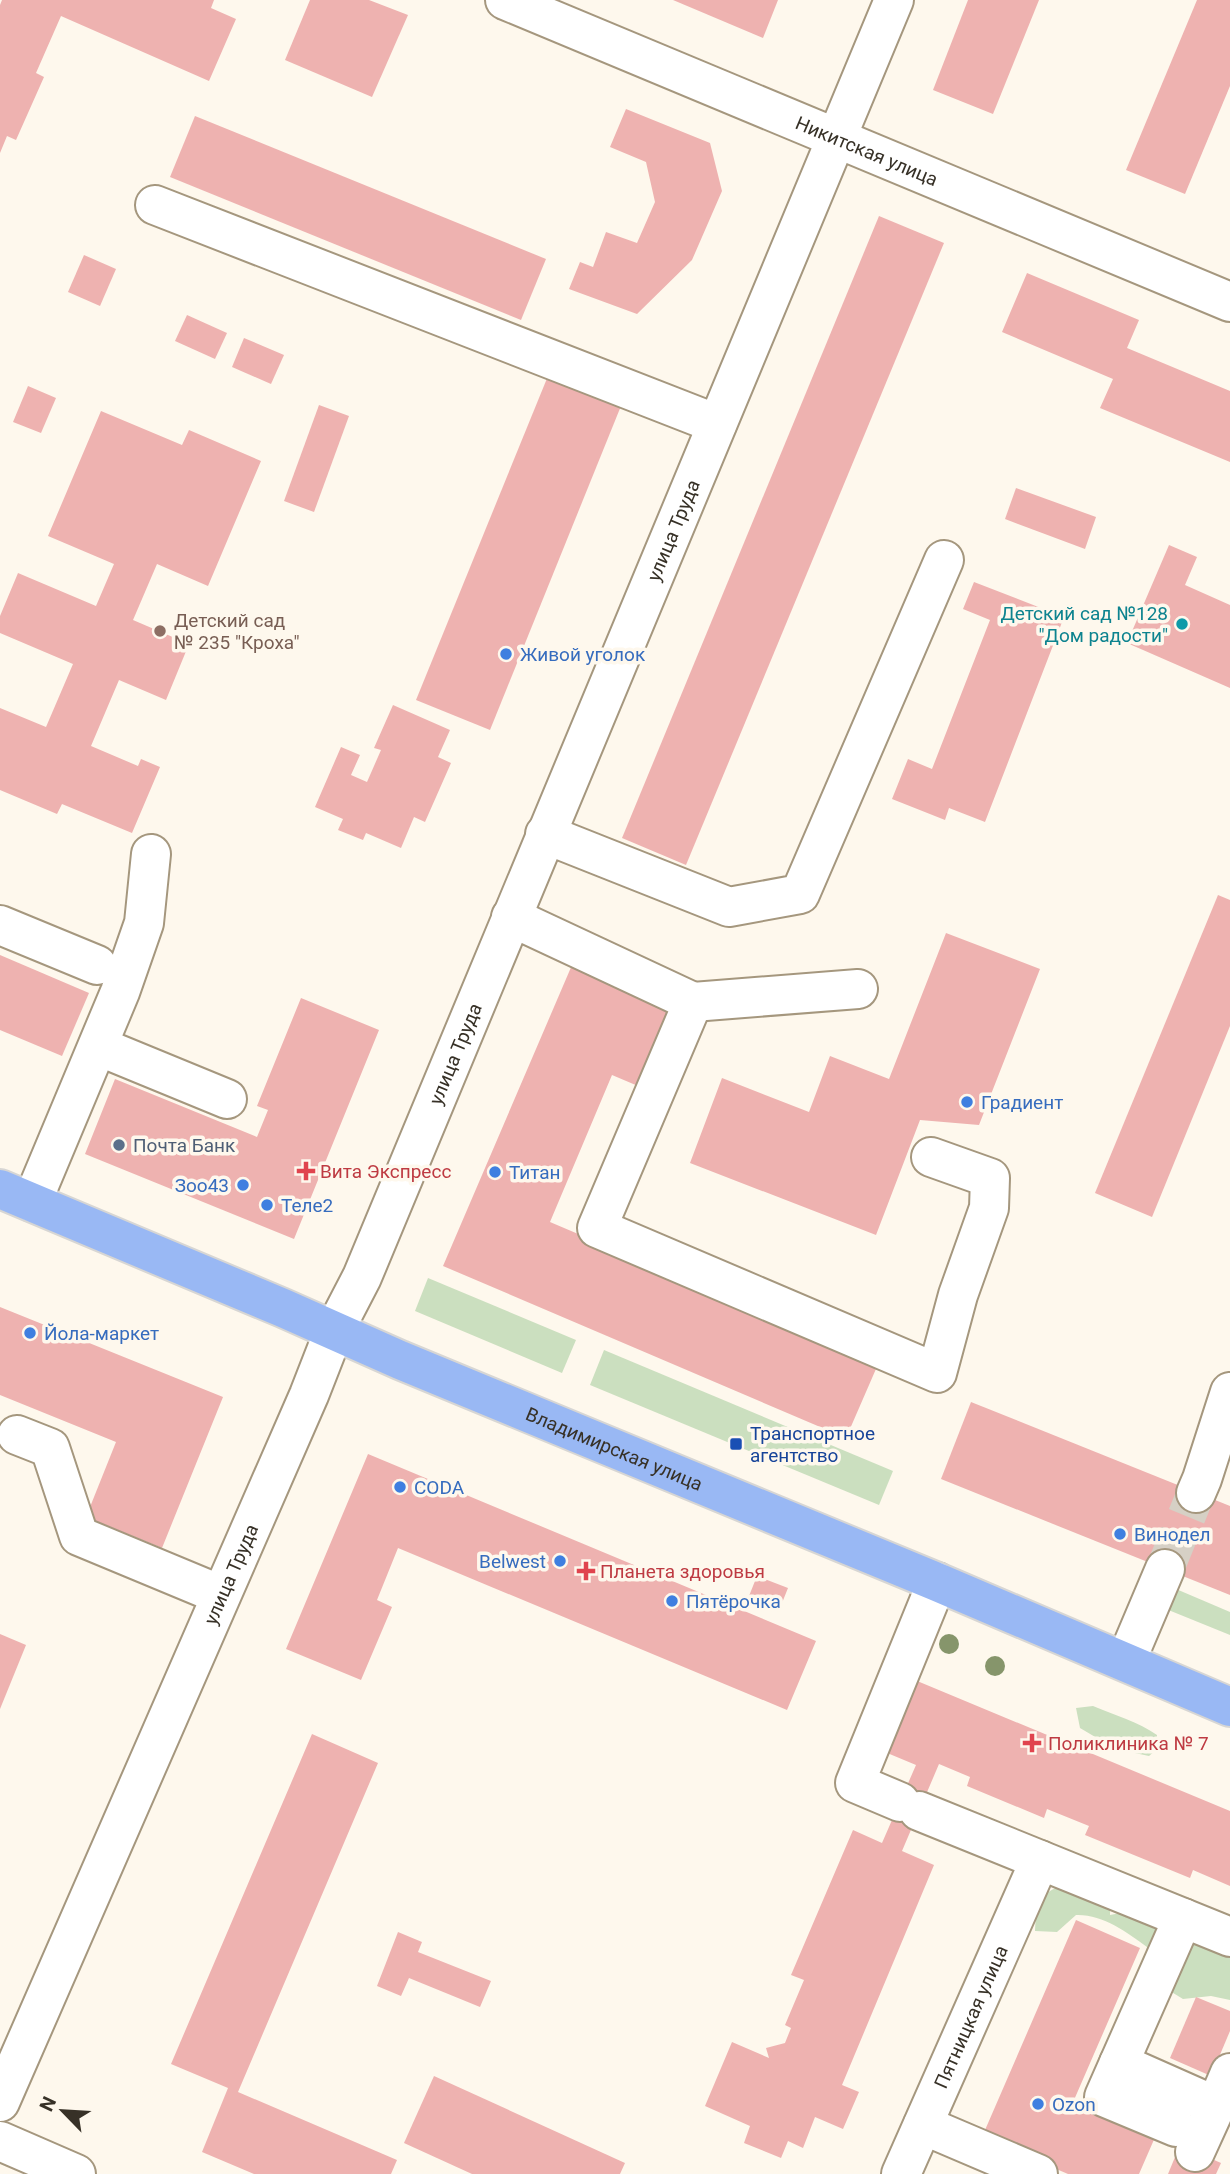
<svg xmlns="http://www.w3.org/2000/svg" width="1230" height="2174" font-family="Roboto,sans-serif">
<style>
.green{fill:#cbdfbf}
.building{fill:#eeb2b0}
.lines{fill:none;stroke-linecap:round;stroke-linejoin:round}
.minor-tunnel{stroke:#d6d0c5;stroke-width:38;stroke-dasharray:38 19;stroke-linecap:butt}
.minor-casing{stroke:#a5977e;stroke-width:42}
.major-casing{stroke:#d7d6d4;stroke-width:42}
.minor{stroke:#fff;stroke-width:38}
.major{stroke:#99b8f4;stroke-width:38}
.tree{fill:#86956b}
.culture-dot{fill:#0f9aa8;stroke:#fef8ed;stroke-width:2.5}
.education-dot{fill:#8d6e63;stroke:#fef8ed;stroke-width:2.5}
.shop-dot{fill:#3f7fe0;stroke:#fef8ed;stroke-width:2.5}
.service-dot{fill:#5c6f8a;stroke:#fef8ed;stroke-width:2.5}
.health-dot{fill:#e0444e;stroke:#fef8ed;stroke-width:2.5}
.transit-dot{fill:#1a4fb4;stroke:#fef8ed;stroke-width:2.5}
.labels{text-anchor:middle;stroke-width:7;stroke-linejoin:round;paint-order:stroke}
.street-label{font-size:19px;fill:#373127;stroke:#fef8ed}
.culture-label{font-size:19px;fill:#0d838f;stroke:#fef8ed;text-anchor:end}
.education-label{font-size:19px;fill:#785e54;stroke:#fef8ed;text-anchor:start}
.shop-label{font-size:19px;fill:#366cbe;stroke:#fef8ed;text-anchor:start}
.service-label{font-size:19px;fill:#4e5e75;stroke:#fef8ed;text-anchor:start}
.health-label{font-size:19px;fill:#be3a42;stroke:#fef8ed;text-anchor:start}
.transit-label{font-size:19px;fill:#164399;stroke:#fef8ed;text-anchor:start}
</style>
<rect width="100%" height="100%" fill="#fef8ed"/>
<g class="green">
<polygon points="428,1278 576,1340 562,1373 415,1311"/>
<polygon points="604,1350 893,1471 879,1505 590,1385"/>
<polygon points="1169,1586 1230,1612 1230,1635 1161,1607"/>
<path d="M1093,1706C1114,1715 1139,1722 1157,1735V1749L1149,1756L1130,1752L1116,1744L1102,1741L1080,1728L1076,1708Z"/>
<path d="M1071,1881L1110,1894V1915L1131,1911L1171,1927L1144,1965L1147,1947C1127,1932 1102,1914 1076,1915L1057,1932L1035,1931C1037,1897 1040,1894 1071,1881Z"/>
<polygon points="1196,1938 1230,1942 1230,2000 1211,1996 1183,1999 1165,1988 1177,1955"/>
</g>
<g class="building">
<polygon points="2,0 214,0 211,8 236,19 209,81 61,16 36,73 44,77 16,140 7,136 0,153 0,5"/>
<polygon points="310,0 369,0 408,15 372,97 285,60"/>
<polygon points="673,0 778,0 763,38"/>
<polygon points="968,0 1039,0 993,114 933,90"/>
<polygon points="1197,0 1230,0 1230,86 1185,194 1126,170"/>
<polygon points="626,109 710,143 722,191 692,260 637,314 569,289 580,262 593,267 606,232 637,243 655,202 646,162 610,147"/>
<polygon points="195,116 546,259 521,320 170,177"/>
<polygon points="879,216 944,243 686,865 622,838"/>
<polygon points="84,255 116,269 100,306 68,292"/>
<polygon points="1027,273 1139,320 1127,348 1230,391 1230,462 1100,408 1113,379 1002,332"/>
<polygon points="187,315 227,333 215,359 175,341"/>
<polygon points="244,338 284,355 271,384 232,367"/>
<polygon points="550,371 623,401 490,730 416,700"/>
<polygon points="28,386 56,398 41,433 13,422"/>
<polygon points="319,405 349,416 314,512 284,501"/>
<polygon points="101,411 182,445 189,430 261,461 208,586 157,564 133,620 189,644 166,700 119,680 91,746 138,766 141,759 160,767 132,833 62,804 57,814 0,790 0,708 46,727 73,664 0,633 0,616 18,573 96,606 114,564 48,536"/>
<polygon points="1016,488 1096,517 1085,549 1005,519"/>
<polygon points="1169,545 1197,557 1185,585 1230,605 1230,688 1127,643"/>
<polygon points="974,582 1064,617 985,822 949,808 945,820 892,799 908,759 932,769 990,620 963,609"/>
<polygon points="393,705 450,730 438,757 451,763 425,822 414,817 401,848 366,833 363,840 338,830 343,819 315,807 341,747 360,755 351,775 367,782 381,750 374,748"/>
<polygon points="1218,895 1230,900 1230,1026 1152,1217 1095,1193"/>
<polygon points="946,933 1040,969 979,1125 920,1120 876,1235 690,1163 722,1078 809,1112 830,1056 889,1079"/>
<polygon points="0,955 89,993 62,1056 0,1030"/>
<polygon points="572,965 671,1007 638,1086 612,1075 550,1222 879,1362 846,1438 443,1266"/>
<polygon points="301,998 379,1030 294,1239 85,1154 115,1079 257,1137 268,1110 257,1106"/>
<polygon points="0,1307 223,1397 162,1548 86,1517 116,1442 0,1395"/>
<polygon points="971,1402 1230,1506 1230,1595 941,1479"/>
<polygon points="368,1454 816,1641 787,1710 398,1548 377,1600 392,1607 361,1680 286,1649"/>
<polygon points="757,1576 788,1588 780,1608 749,1596"/>
<polygon points="0,1634 26,1645 0,1709"/>
<polygon points="910,1678 1230,1811 1230,1886 1193,1870 1190,1878 1085,1835 1089,1826 1047,1809 1044,1818 967,1786 970,1777 939,1764 902,1851 934,1865 842,2085 859,2092 843,2129 815,2117 803,2148 788,2141 781,2158 744,2143 750,2126 705,2106 732,2042 769,2058 766,2048 785,2043 791,2028 785,2025 804,1980 791,1975 853,1830 882,1843 916,1765 880,1750"/>
<polygon points="312,1734 378,1763 238,2092 397,2160 391,2174 254,2174 202,2152 228,2088 171,2064"/>
<polygon points="1076,1920 1140,1948 1074,2100 1156,2135 1139,2174 1068,2174 982,2137"/>
<polygon points="398,1932 422,1942 418,1952 491,1981 480,2007 409,1978 401,1996 377,1986"/>
<polygon points="1196,1997 1230,2011 1230,2031 1211,2076 1170,2058"/>
<polygon points="434,2076 625,2163 620,2174 472,2174 404,2143"/>
<polygon points="1180,2145 1221,2163 1216,2174 1168,2174"/>
</g>
<g class="lines">
<polyline class="minor-tunnel" points="1165,1569 1196,1493"/>
<defs>
<g id="minor">
<path id="s1" d="M505,0L1230,302"/>
<polyline points="155,205 717,424"/>
<polyline points="545,834 729,907 800,894 944,560"/>
<polyline points="511,917 693,1002 597,1228 937,1373 958,1295 989,1208 990,1178 931,1157"/>
<polyline points="0,925 97,965"/>
<polyline points="693,1002 858,989"/>
<polyline points="98,1046 227,1099"/>
<polyline points="32,1202 120,992 144,923 151,854"/>
<polyline points="17,1435 50,1448 79,1536 221,1595"/>
<polyline points="1196,1493 1202,1479 1230,1392"/>
<polyline points="1126,1661 1165,1569"/>
<polyline points="900,1802 855,1783 937,1582"/>
<polyline points="919,1811 1230,1937"/>
<polyline points="1119,2063 1216,2106 1195,2152"/>
<path id="s2" d="M0,2102L309,1395L334,1331L362,1277L894,0"/>
<polyline points="1216,2106 1230,2073"/>
<polyline points="923,2125 1038,2174"/>
<polyline points="1176,2127 1104,2097 1183,1918"/>
<polyline points="0,2141 76,2174"/>
<path id="s3" d="M901,2174L1040,1860"/>
</g>
<g id="major">
<path id="s4" d="M0,1189L283,1308L400,1360L937,1582L1230,1707"/>
</g>
</defs>
<use href="#minor" class="minor-casing"/>
<use href="#major" class="major-casing"/>
<use href="#minor" class="minor"/>
<use href="#major" class="major"/>
</g>
<g class="tree">
<circle cx="949" cy="1644" r="10"/>
<circle cx="995" cy="1666" r="10"/>
</g>
<circle class="culture-dot" cx="1182" cy="624" r="7"/>
<circle class="education-dot" cx="160" cy="631" r="7"/>
<g class="shop-dot">
<circle cx="506" cy="654" r="7"/>
<circle cx="967" cy="1102" r="7"/>
<circle cx="495" cy="1172" r="7"/>
<circle cx="243" cy="1185" r="7"/>
<circle cx="267" cy="1205" r="7"/>
<circle cx="30" cy="1333" r="7"/>
<circle cx="400" cy="1487" r="7"/>
<circle cx="1120" cy="1534" r="7"/>
<circle cx="560" cy="1561" r="7"/>
<circle cx="672" cy="1601" r="7"/>
<circle cx="1038" cy="2104" r="7"/>
</g>
<circle class="service-dot" cx="119" cy="1145" r="7"/>
<g class="health-dot">
<path d="M302.5 1160.5h7v7h7v7h-7v7h-7v-7h-7v-7h7z"/>
<path d="M582.5 1560.5h7v7h7v7h-7v7h-7v-7h-7v-7h7z"/>
<path d="M1028.5 1732.5h7v7h7v7h-7v7h-7v-7h-7v-7h7z"/>
</g>
<rect class="transit-dot" x="729" y="1437" width="14" height="14" rx="3.5"/>
<g class="labels">
<g class="street-label">
<text dy="7" stroke="none"><textPath href="#s1" startOffset="392">Никитская улица</textPath></text>
<text dy="7" stroke="none"><textPath href="#s2" startOffset="1710">улица Труда</textPath></text>
<text dy="7" stroke="none"><textPath href="#s2" startOffset="1143">улица Труда</textPath></text>
<text dy="7" stroke="none"><textPath href="#s4" startOffset="667">Владимирская улица</textPath></text>
<text dy="7" stroke="none"><textPath href="#s2" startOffset="576">улица Труда</textPath></text>
<text dy="7" stroke="none"><textPath href="#s3" startOffset="172">Пятницкая улица</textPath></text>
</g>
<g class="culture-label">
<text x="1168" y="620">Детский сад №128<tspan x="1168" dy="22">"Дом радости"</tspan></text>
</g>
<g class="education-label">
<text x="174" y="627">Детский сад<tspan x="174" dy="22">№ 235 "Кроха"</tspan></text>
</g>
<g class="shop-label">
<text x="520" y="661">Живой уголок</text>
<text x="981" y="1109">Градиент</text>
<text x="509" y="1179">Титан</text>
<text x="229" y="1192" text-anchor="end">Зоо43</text>
<text x="281" y="1212">Теле2</text>
<text x="44" y="1340">Йола-маркет</text>
<text x="414" y="1494">CODA</text>
<text x="1134" y="1541">Винодел</text>
<text x="546" y="1568" text-anchor="end">Belwest</text>
<text x="686" y="1608">Пятёрочка</text>
<text x="1052" y="2111">Ozon</text>
</g>
<g class="service-label">
<text x="133" y="1152">Почта Банк</text>
</g>
<g class="health-label">
<text x="320" y="1178">Вита Экспресс</text>
<text x="600" y="1578">Планета здоровья</text>
<text x="1048" y="1750">Поликлиника № 7</text>
</g>
<g class="transit-label">
<text x="750" y="1440">Транспортное<tspan x="750" dy="22">агентство</tspan></text>
</g>
</g>
<g transform="translate(63 2111) rotate(295)" stroke="#fef8ed" stroke-width="5" paint-order="stroke">
<path d="M0-5L12 26L0 18L-12 26Z" fill="#373127"/>
<text y="-10" font-size="19" font-weight="bold" text-anchor="middle" fill="#373127">N</text>
</g>
</svg>
